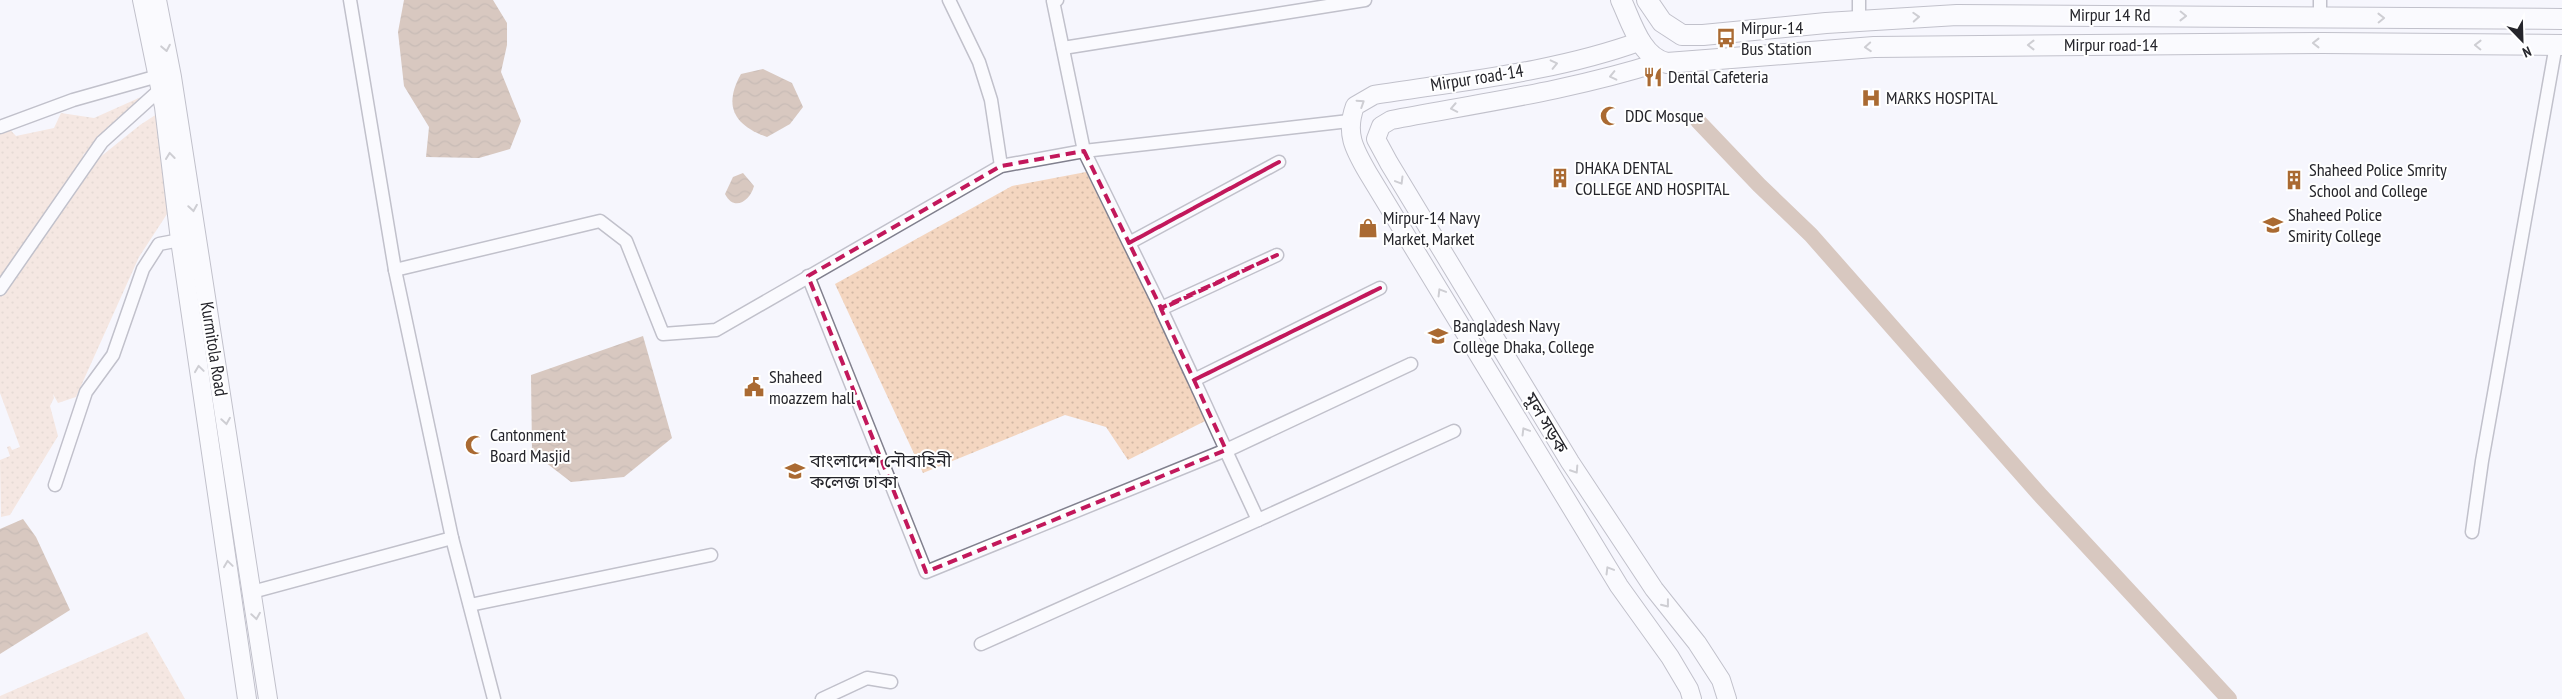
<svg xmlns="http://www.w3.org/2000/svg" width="2562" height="699" font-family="'PT Sans Narrow','Noto Sans Bengali',sans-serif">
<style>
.grass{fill:url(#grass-dots)}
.water{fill:url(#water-waves)}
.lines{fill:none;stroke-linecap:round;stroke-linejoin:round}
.canal{stroke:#b39075;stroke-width:16}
.street-casing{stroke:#81808e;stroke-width:15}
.secondary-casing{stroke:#81808e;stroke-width:20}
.primary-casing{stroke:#81808e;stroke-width:22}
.street{stroke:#fff;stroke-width:12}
.secondary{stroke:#fff;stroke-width:18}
.primary{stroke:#fff;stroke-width:20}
.oneway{stroke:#9d9da0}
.marked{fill:none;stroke:#c2185b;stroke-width:4;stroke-dasharray:10 6;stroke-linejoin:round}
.labels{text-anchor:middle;stroke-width:4;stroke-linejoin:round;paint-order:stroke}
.street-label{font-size:18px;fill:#25252b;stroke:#fff}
.poi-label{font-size:18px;fill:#25252b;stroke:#fff;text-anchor:start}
</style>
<defs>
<pattern id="grass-dots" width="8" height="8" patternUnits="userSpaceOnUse" patternTransform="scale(1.25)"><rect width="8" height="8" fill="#f4d6c0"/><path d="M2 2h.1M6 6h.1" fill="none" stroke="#d1b8a5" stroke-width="1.8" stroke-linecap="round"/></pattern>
<pattern id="water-waves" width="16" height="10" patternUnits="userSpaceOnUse" patternTransform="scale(1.25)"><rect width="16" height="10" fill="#b39075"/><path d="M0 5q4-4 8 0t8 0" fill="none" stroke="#917560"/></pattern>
</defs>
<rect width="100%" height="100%" fill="#f6f6fd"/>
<g class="grass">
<polygon points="141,97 135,107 83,155 85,160 94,162 140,125 160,112 169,211 139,257 76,397 58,403 53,394 54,398 50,406 58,436 10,515 1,517 0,460 10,456 7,447 10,446 12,450 20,447 0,393 0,119 16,136 54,128 61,113 94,118"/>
<polygon points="1086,172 1209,419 1128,460 1106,427 1065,415 923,473 835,284 1012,186"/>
<polygon points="147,632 185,699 0,699 0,696"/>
</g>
<g class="water">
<polygon points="404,0 493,0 507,23 507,45 501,72 521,121 510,149 479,158 426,157 429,127 404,86 398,32"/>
<path d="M763,69L792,83L803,107L790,124L767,137C734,125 723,106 741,74Z"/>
<path d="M743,173L754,186C750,201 734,212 725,194L733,177Z"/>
<polygon points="643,336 672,438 624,477 571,482 532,452 531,375"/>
<polygon points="23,519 36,537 70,610 0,654 0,529"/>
</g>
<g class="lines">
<polyline class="canal" points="1698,121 1759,185 1811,235 2041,496 2229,699"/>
<defs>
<g id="street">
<polyline points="350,0 395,270 452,538 494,699"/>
<polyline points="949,0 979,62 991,100 1001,166"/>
<polyline points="1057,0 1053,1 1084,151 1129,243 1279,162 1129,243 1161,308 1277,255 1161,309 1194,380 1380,288 1194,380 1226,450 1411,364 1226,451 1258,520 1454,431"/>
<polyline points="1859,0 1859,21"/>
<polyline points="2320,0 2320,18"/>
<polyline points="1063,48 1365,0"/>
<polyline points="0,127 73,100 158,76 164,76"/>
<polyline points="395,270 600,221 626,241 663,334 716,330 1001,166 1084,151 1349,121"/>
<polyline points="808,276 926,572 1226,450"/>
<polyline points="0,289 102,142 164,86"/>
<polyline points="55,485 86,392 113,355 143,269 159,244 180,240 188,241"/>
<polyline points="2472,532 2482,461 2556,45"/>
<polyline points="252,592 452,538"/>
<polyline points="470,605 711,555"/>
<polyline points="981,644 1258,520"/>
<polyline points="822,699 867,678 891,682"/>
</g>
<g id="secondary">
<polyline points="142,0 164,107 180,240 247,699"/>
<polyline points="157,0 172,77 268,699"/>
<path d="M1641,41C1556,72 1463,81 1374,95L1355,106C1345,133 1354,149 1368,173L1619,586L1670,657L1689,689L1692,699"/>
<path d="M1660,62C1573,90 1481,103 1391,120L1381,126L1376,139L1389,163L1570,462L1654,589L1697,643L1721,680L1727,699"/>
</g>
<g id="primary">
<path d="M1621,0C1631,21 1641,58 1667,63L1874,47L2322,43L2562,45"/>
<polyline points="1647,0 1662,22 1682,35 1703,35 1826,23 1957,15 2562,19"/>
</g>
</defs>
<use href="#street" class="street-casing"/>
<use href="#secondary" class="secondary-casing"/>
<use href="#primary" class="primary-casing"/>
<use href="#street" class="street"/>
<use href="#secondary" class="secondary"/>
<use href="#primary" class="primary"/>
</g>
<defs><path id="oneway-chevron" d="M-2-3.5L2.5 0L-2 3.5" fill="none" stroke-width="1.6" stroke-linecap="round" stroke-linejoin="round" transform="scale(1.25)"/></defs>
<g class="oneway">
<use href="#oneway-chevron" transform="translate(2183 16) rotate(1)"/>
<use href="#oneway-chevron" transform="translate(1916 17) rotate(-3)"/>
<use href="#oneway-chevron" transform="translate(2381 18) rotate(-1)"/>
<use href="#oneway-chevron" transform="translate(2316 43) rotate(180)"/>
<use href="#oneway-chevron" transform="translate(2031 45) rotate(180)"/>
<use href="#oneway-chevron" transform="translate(2478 45) rotate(-179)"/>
<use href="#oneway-chevron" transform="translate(1868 47) rotate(176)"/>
<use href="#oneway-chevron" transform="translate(166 48) rotate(79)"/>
<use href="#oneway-chevron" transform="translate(1554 64) rotate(-13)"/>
<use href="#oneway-chevron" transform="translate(1613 76) rotate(167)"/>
<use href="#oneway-chevron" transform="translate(1361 103) rotate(-33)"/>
<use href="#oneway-chevron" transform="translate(1454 108) rotate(169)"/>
<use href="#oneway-chevron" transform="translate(170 156) rotate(-97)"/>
<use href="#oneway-chevron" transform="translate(1400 181) rotate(59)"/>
<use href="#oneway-chevron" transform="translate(193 208) rotate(81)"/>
<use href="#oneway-chevron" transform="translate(1441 292) rotate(-121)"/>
<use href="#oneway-chevron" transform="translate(199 369) rotate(-98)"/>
<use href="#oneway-chevron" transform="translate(226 421) rotate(81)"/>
<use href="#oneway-chevron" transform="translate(1525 431) rotate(-121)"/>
<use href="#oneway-chevron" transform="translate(1575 470) rotate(57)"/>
<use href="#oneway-chevron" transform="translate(228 564) rotate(-98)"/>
<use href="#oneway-chevron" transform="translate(1609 570) rotate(-121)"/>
<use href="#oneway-chevron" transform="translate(1666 604) rotate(52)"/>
<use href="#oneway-chevron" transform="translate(256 616) rotate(81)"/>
</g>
<path d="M0 0H2562V699H0ZM1084,151L1129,243L1279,162L1129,243L1161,308L1277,255L1161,309L1194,380L1380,288L1194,380L1226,450L926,572L808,276L1001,166Z" fill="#f6f6fd" fill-opacity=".55" fill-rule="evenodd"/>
<path class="marked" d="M1084,151L1129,243L1279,162L1129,243L1161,308L1277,255L1161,309L1194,380L1380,288L1194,380L1226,450L926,572L808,276L1001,166Z"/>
<defs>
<symbol id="bus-bare" viewBox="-9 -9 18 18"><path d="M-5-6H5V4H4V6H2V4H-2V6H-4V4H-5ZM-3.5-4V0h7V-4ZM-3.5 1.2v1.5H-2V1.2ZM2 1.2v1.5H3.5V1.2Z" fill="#aa6a32" stroke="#fff" stroke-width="2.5" paint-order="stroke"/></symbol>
<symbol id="restaurant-bare" viewBox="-9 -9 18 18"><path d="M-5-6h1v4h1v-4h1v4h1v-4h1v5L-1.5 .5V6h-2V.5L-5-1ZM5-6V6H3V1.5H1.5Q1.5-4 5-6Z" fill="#aa6a32" stroke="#fff" stroke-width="2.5" paint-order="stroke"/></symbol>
<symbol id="hospital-bare" viewBox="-9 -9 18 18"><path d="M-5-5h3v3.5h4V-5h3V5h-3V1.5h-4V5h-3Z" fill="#aa6a32" stroke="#fff" stroke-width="2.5" paint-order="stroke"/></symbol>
<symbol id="mosque-bare" viewBox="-9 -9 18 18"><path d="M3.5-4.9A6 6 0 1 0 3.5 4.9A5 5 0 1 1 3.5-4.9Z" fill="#aa6a32" stroke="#fff" stroke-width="2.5" paint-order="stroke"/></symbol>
<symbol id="building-bare" viewBox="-9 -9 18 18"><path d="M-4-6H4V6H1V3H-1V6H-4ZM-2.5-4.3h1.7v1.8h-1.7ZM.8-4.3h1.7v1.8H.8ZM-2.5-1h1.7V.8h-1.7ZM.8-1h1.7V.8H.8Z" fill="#aa6a32" stroke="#fff" stroke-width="2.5" paint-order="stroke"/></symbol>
<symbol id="university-bare" viewBox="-9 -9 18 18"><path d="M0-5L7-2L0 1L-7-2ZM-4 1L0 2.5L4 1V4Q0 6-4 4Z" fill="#aa6a32" stroke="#fff" stroke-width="2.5" paint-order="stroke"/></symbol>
<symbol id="shop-bare" viewBox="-9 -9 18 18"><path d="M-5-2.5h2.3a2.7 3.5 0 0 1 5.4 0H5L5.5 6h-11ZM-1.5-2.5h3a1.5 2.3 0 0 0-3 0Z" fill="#aa6a32" stroke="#fff" stroke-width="2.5" paint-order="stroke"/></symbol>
<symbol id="civic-bare" viewBox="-9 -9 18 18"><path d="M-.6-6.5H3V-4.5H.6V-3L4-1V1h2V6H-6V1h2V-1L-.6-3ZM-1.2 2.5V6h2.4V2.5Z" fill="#aa6a32" stroke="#fff" stroke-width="2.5" paint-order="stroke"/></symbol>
<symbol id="school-bare" viewBox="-9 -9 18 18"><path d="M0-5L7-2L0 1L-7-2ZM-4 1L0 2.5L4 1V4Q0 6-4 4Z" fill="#aa6a32" stroke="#fff" stroke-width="2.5" paint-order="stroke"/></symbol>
</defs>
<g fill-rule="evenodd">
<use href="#bus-bare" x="1712" y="24" width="28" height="28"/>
<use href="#restaurant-bare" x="1639" y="63" width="28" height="28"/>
<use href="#hospital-bare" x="1857" y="84" width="28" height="28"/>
<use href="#mosque-bare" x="1596" y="102" width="28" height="28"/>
<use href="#building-bare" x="1546" y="164" width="28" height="28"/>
<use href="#building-bare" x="2280" y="166" width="28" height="28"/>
<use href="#university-bare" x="2259" y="211" width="28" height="28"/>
<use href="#shop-bare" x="1354" y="214" width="28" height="28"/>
<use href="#university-bare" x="1424" y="322" width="28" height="28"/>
<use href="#civic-bare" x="740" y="373" width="28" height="28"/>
<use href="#mosque-bare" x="461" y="431" width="28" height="28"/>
<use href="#school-bare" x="781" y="457" width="28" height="28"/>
</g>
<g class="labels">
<g class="street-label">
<text x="2110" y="21">Mirpur 14 Rd</text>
<text x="2111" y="51">Mirpur road-14</text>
<text transform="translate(1477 78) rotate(-9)" y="6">Mirpur road-14</text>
<text transform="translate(214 349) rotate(81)" y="6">Kurmitola Road</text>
<text transform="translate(1546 423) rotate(59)" y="6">মূল সড়ক</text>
</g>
<g class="poi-label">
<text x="1741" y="34">Mirpur-14<tspan x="1741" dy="21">Bus Station</tspan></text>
<text x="1668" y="83">Dental Cafeteria</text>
<text x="1886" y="104">MARKS HOSPITAL</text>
<text x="1625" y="122">DDC Mosque</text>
<text x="1575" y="174">DHAKA DENTAL<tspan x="1575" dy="21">COLLEGE AND HOSPITAL</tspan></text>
<text x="2309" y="176">Shaheed Police Smrity<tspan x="2309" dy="21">School and College</tspan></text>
<text x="2288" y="221">Shaheed Police<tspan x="2288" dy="21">Smirity College</tspan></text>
<text x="1383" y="224">Mirpur-14 Navy<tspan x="1383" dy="21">Market, Market</tspan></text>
<text x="1453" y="332">Bangladesh Navy<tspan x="1453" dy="21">College Dhaka, College</tspan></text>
<text x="769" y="383">Shaheed<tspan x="769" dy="21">moazzem hall</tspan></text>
<text x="490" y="441">Cantonment<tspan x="490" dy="21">Board Masjid</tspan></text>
<text x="810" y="467">বাংলাদেশ নৌবাহিনী<tspan x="810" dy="21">কলেজ ঢাকা</tspan></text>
</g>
</g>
<g transform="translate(2522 40) rotate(157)" stroke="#ffffff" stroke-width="4" paint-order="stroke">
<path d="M0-4L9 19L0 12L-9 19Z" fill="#25252b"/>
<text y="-8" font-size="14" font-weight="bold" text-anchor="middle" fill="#25252b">N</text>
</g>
</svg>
